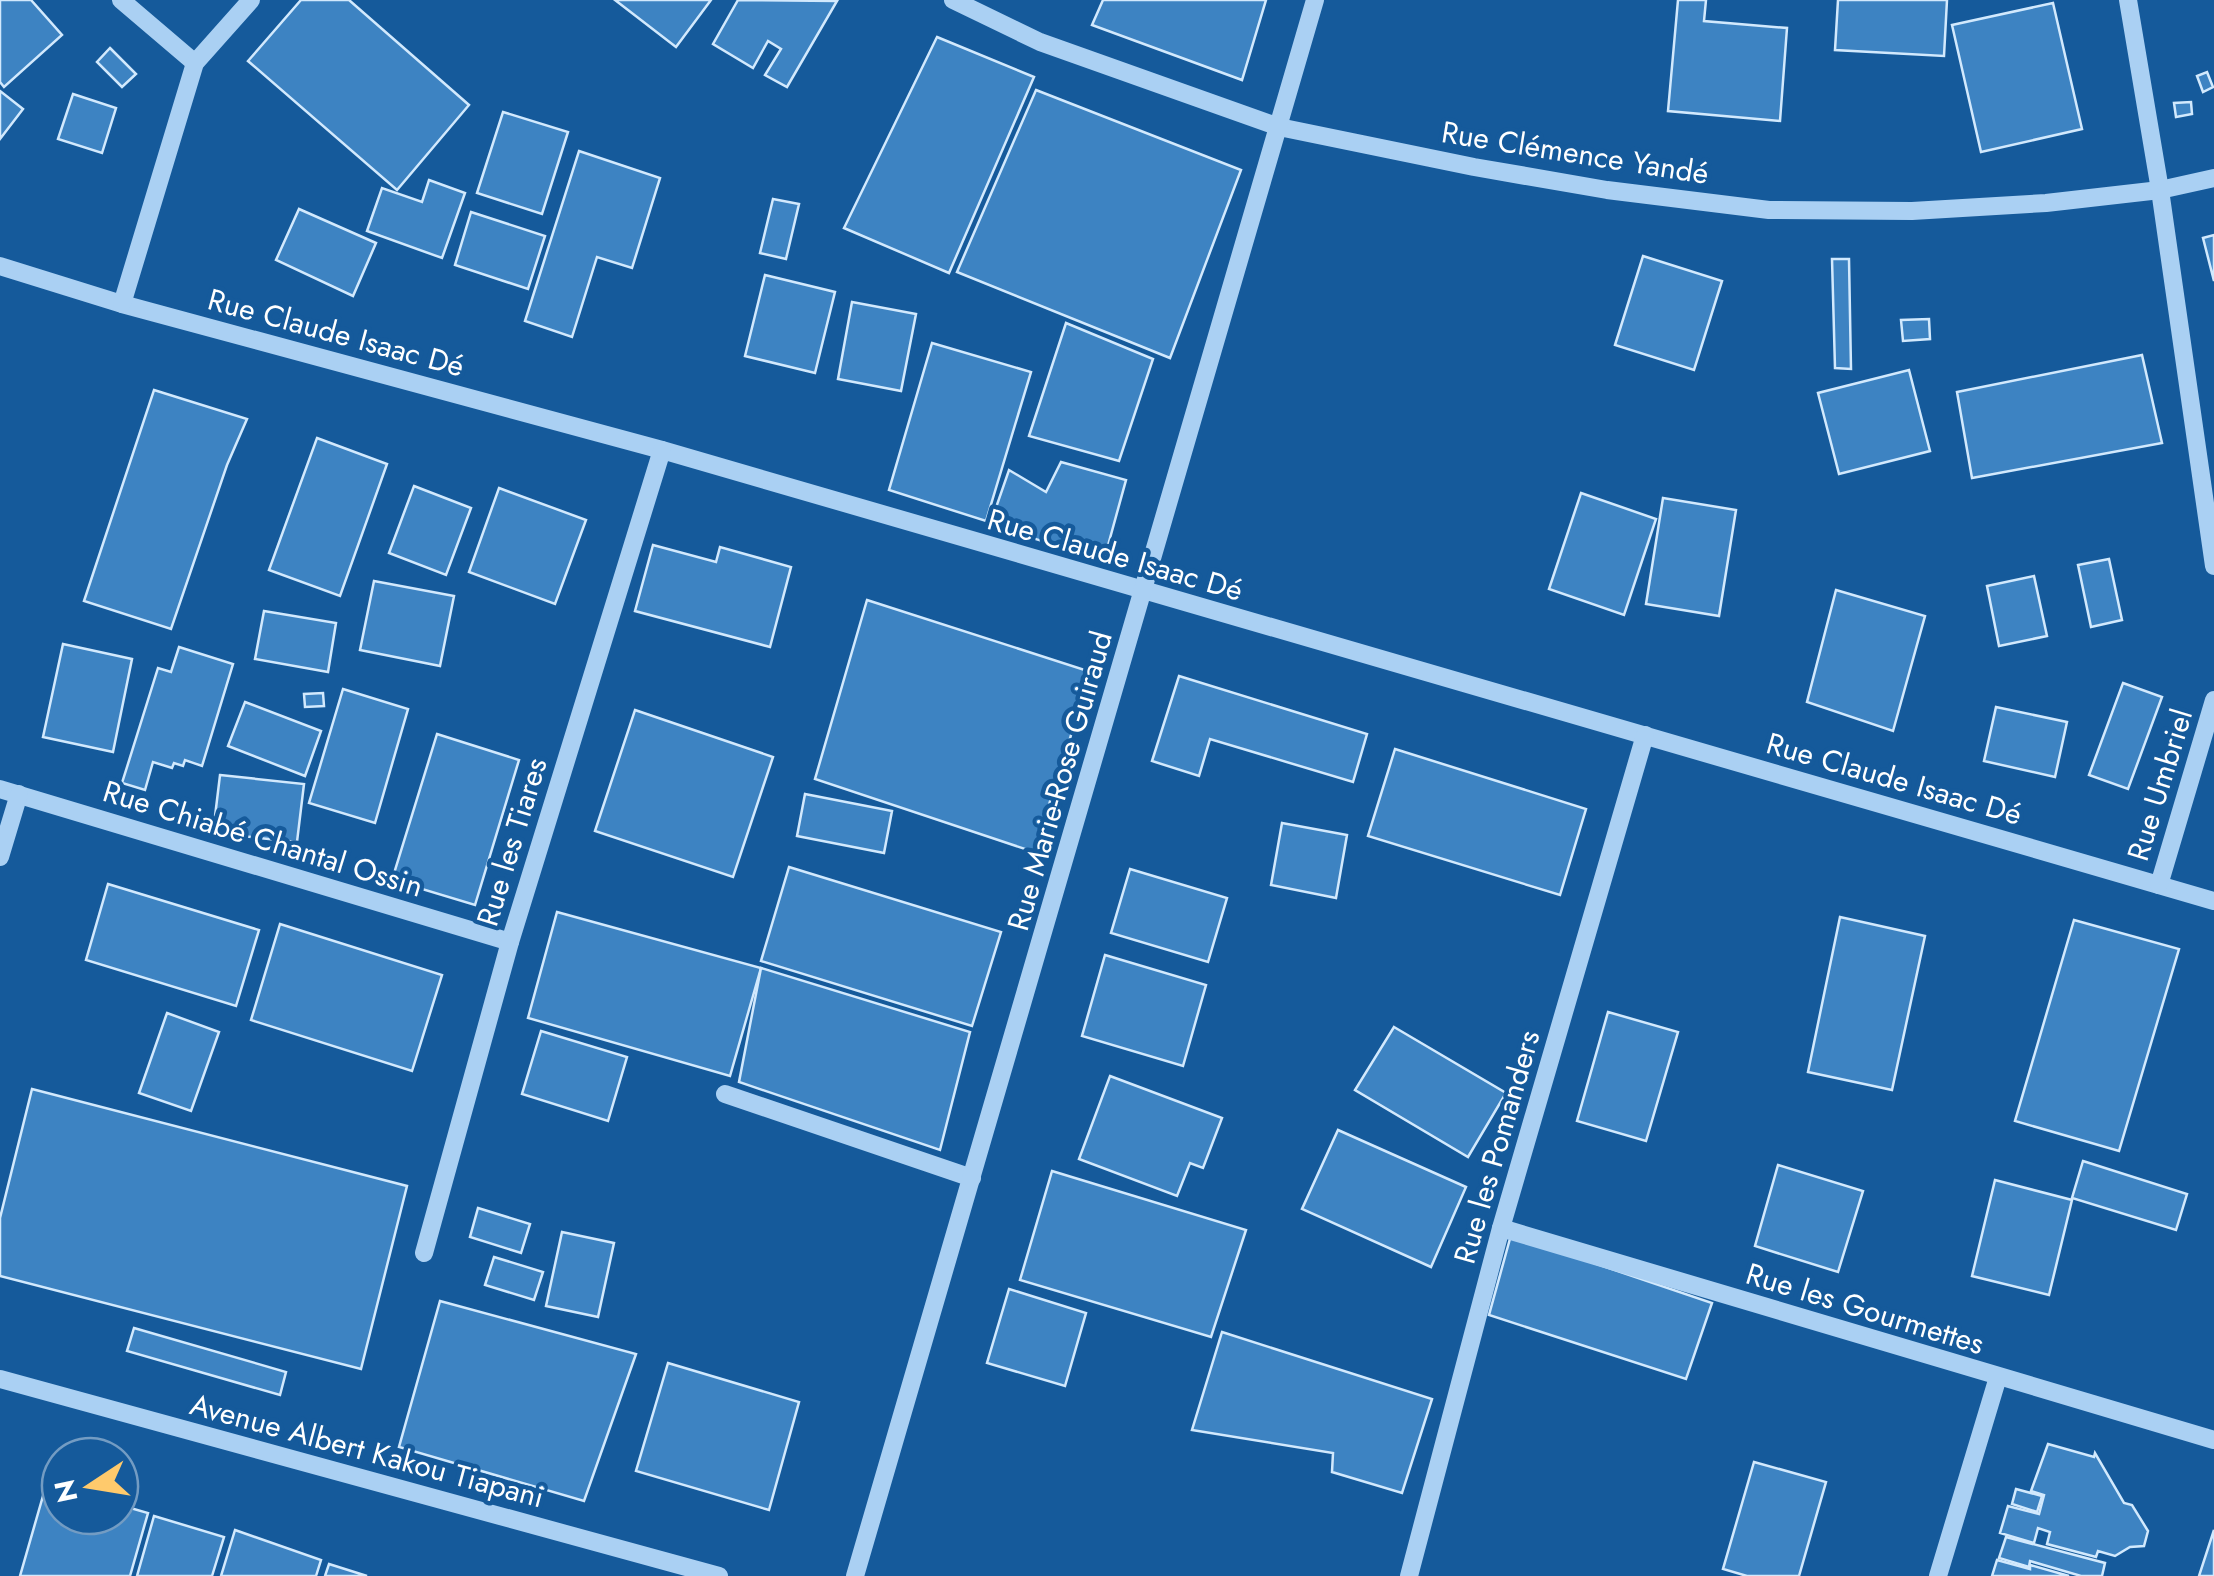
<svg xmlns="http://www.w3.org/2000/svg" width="2214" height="1576" font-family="Jost,sans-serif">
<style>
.building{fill:#3d83c2;stroke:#d2e9fd;stroke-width:2.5}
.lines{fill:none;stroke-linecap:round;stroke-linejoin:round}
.minor{stroke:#aad0f3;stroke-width:18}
.labels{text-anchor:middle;stroke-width:9;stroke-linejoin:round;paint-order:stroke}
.street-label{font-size:30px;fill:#fff;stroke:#155a9b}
</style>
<rect width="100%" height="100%" fill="#155a9b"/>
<g class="building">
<polygon points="0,0 31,0 62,35 4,87 0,82"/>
<polygon points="301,0 349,0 469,105 397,190 248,61"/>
<polygon points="615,0 711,0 676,47"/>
<polygon points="738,0 837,1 787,87 765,75 781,49 768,41 753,68 713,44"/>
<polygon points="1103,0 1266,0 1242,80 1092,25"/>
<polygon points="1678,0 1706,0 1704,21 1787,28 1780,121 1668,111"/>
<polygon points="1838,0 1947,0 1944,56 1835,50"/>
<polygon points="2053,3 2082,129 1981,152 1952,25"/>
<polygon points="937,37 1034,77 949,273 844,228"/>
<polygon points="110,48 136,74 122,87 97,62"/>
<polygon points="2207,72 2213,87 2203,92 2197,76"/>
<polygon points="1036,90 1241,170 1170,358 957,272"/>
<polygon points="0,91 23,109 0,139"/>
<polygon points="73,94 116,108 102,153 58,139"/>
<polygon points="2191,102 2192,114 2176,117 2174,103"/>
<polygon points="503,112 568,132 542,214 477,193"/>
<polygon points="579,151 660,178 632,268 597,257 572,337 525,321"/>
<polygon points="429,180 465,193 442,258 367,231 382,188 422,202"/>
<polygon points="773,199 799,204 786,259 760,253"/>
<polygon points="299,209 376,243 353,296 276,260"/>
<polygon points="471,212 545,236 528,289 455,265"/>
<polygon points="2214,235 2214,281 2203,238"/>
<polygon points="1643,256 1722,281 1694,370 1615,345"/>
<polygon points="1832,259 1849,259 1851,369 1835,368"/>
<polygon points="765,275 835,292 815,373 745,356"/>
<polygon points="852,302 916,314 901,391 838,379"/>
<polygon points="1929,319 1930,339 1903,341 1901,320"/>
<polygon points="1066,323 1153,359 1119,461 1029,436"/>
<polygon points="932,343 1031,372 986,521 889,490"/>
<polygon points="2142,355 2162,443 1972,478 1957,392"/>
<polygon points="1909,370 1930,451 1839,474 1818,393"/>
<polygon points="154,390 247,419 227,465 171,629 84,601"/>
<polygon points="317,438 387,464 340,596 269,570"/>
<polygon points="1061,462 1126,480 1104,560 990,525 1009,470 1046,492"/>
<polygon points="414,486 471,508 446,575 389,553"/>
<polygon points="499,488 586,520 555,604 469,572"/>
<polygon points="1581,493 1656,519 1624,615 1549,589"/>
<polygon points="1663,498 1736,510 1719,616 1646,604"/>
<polygon points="653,545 716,562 720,547 791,567 770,647 635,611"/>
<polygon points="2109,559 2122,620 2091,627 2078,565"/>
<polygon points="2034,576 2047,636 1999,646 1987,586"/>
<polygon points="374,581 454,596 440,666 360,650"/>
<polygon points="1836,590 1925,616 1893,731 1807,702"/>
<polygon points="867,600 1091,672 1034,852 815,779"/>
<polygon points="264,611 336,623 328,672 255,659"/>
<polygon points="63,644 132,659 113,752 43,737"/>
<polygon points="179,647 233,664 202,766 185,760 183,766 174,763 172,768 153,762 145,790 122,783 158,668 171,672"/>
<polygon points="1179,676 1367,734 1353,782 1210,739 1199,776 1152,761"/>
<polygon points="2123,683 2162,697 2128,789 2089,775"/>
<polygon points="343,689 408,709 375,823 309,803"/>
<polygon points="323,693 324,706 305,707 304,694"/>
<polygon points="245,702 321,731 305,776 228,746"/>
<polygon points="1996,707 2067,722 2055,777 1984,761"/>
<polygon points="635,710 773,757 733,877 595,831"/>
<polygon points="437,734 519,760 475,905 392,880"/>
<polygon points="1395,749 1586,809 1560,895 1368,836"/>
<polygon points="220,775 304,784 297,842 213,833"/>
<polygon points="805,794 892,811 884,853 797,836"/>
<polygon points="1282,823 1347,835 1336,898 1271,885"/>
<polygon points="789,867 1001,932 972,1026 761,961"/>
<polygon points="1130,869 1227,898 1208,962 1111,933"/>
<polygon points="108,884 259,930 236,1006 86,960"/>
<polygon points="557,912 761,968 730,1076 528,1018"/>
<polygon points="1840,917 1925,936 1892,1090 1808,1072"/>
<polygon points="2074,920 2179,949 2119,1151 2015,1121"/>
<polygon points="280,924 442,975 412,1071 251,1020"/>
<polygon points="1105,955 1206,985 1183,1066 1082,1036"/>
<polygon points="761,968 970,1032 940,1150 739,1082"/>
<polygon points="1608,1012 1678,1032 1646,1141 1577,1121"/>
<polygon points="167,1013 219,1032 191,1111 139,1093"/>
<polygon points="1394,1027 1506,1093 1468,1157 1355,1090"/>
<polygon points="541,1031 627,1057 608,1121 522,1094"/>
<polygon points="1110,1076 1222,1118 1203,1168 1190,1163 1177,1196 1079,1159"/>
<polygon points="32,1089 407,1186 361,1369 0,1276 0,1218"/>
<polygon points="1338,1130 1466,1187 1431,1267 1302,1209"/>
<polygon points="2083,1161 2187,1194 2176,1230 2072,1198"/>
<polygon points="1778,1165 1863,1191 1838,1272 1755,1246"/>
<polygon points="1052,1171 1246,1230 1211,1337 1020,1280"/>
<polygon points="1995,1180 2072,1200 2049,1295 1972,1276"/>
<polygon points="478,1208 530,1224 521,1253 470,1237"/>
<polygon points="562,1232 614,1243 598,1317 546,1306"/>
<polygon points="1511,1235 1712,1303 1686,1379 1489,1315"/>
<polygon points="494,1257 543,1272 534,1300 485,1285"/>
<polygon points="1009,1289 1086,1313 1065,1386 987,1363"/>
<polygon points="440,1301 636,1354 584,1501 399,1447"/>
<polygon points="134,1328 286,1372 280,1395 127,1351"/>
<polygon points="1222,1332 1432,1399 1402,1493 1332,1472 1333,1453 1192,1430"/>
<polygon points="668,1363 799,1402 769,1510 636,1471"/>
<polygon points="2048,1444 2094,1457 2095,1453 2124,1503 2132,1505 2148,1531 2144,1546 2130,1547 2115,1556 2098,1551 2096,1557 2047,1544 2050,1532 2038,1528 2034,1543 2000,1533 2008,1506 2039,1514 2044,1495 2031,1491"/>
<polygon points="1754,1462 1826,1482 1799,1576 1747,1576 1723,1569"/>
<polygon points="47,1482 60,1486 60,1516 120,1516 120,1505 148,1513 130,1576 20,1576"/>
<polygon points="2016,1489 2042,1496 2037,1512 2012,1504"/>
<polygon points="154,1516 224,1537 212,1576 137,1576"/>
<polygon points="235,1530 321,1560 316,1576 221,1576"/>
<polygon points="2214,1530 2214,1576 2199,1576"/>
<polygon points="2006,1537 2105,1563 2102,1576 2081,1576 2030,1561 2029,1567 1999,1558"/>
<polygon points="1997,1560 2030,1569 2030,1565 2069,1576 1992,1576"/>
<polygon points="329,1564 367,1576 325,1576"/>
</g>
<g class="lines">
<g class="minor">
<polyline points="121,0 195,63"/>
<polyline points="953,0 1040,42 1279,127 1474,167 1607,190 1769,210 1912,211 2046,203 2160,190 2214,178"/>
<polyline points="2128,0 2160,190 2214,566"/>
<polyline points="0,266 122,304 662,450 2214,901"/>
<polyline points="122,304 195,63 251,0"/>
<polyline points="0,789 510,942"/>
<polyline points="0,857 19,794"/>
<polyline points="2159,885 2214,700"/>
<polyline points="725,1094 972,1178"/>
<polyline points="1501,1228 2214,1440"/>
<polyline points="424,1253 510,942 662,450"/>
<polyline points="0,1379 719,1576"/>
<polyline points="855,1576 1315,0"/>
<polyline points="1409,1576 1501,1228 1645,735"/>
<polyline points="1938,1576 1998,1377"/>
</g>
</g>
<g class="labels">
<g class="street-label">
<text transform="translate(1575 153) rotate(9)" y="10">Rue Clémence Yandé</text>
<text transform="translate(336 333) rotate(15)" y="10">Rue Claude Isaac Dé</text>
<text transform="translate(1115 555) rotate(16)" y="10">Rue Claude Isaac Dé</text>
<text transform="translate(1894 779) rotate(16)" y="10">Rue Claude Isaac Dé</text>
<text transform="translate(1060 781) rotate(-74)" y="10">Rue Marie-Rose Guiraud</text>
<text transform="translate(2160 785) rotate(-73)" y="10">Rue Umbriel</text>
<text transform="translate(263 839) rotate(17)" y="10">Rue Chiabé Chantal Ossin</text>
<text transform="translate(512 842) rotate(-73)" y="10">Rue les Tiares</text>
<text transform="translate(1497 1147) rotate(-74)" y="10">Rue les Pomanders</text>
<text transform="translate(1865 1309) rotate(17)" y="10">Rue les Gourmettes</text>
<text transform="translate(367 1451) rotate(15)" y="10">Avenue Albert Kakou Tiapani</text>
</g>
</g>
<g transform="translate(90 1486) rotate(258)"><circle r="48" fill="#155a9b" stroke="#739cc3" stroke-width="2.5"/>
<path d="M0-8L18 38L0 25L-18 38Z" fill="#ffca6c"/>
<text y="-15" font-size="28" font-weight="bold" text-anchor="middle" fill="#ffffff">N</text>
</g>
</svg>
